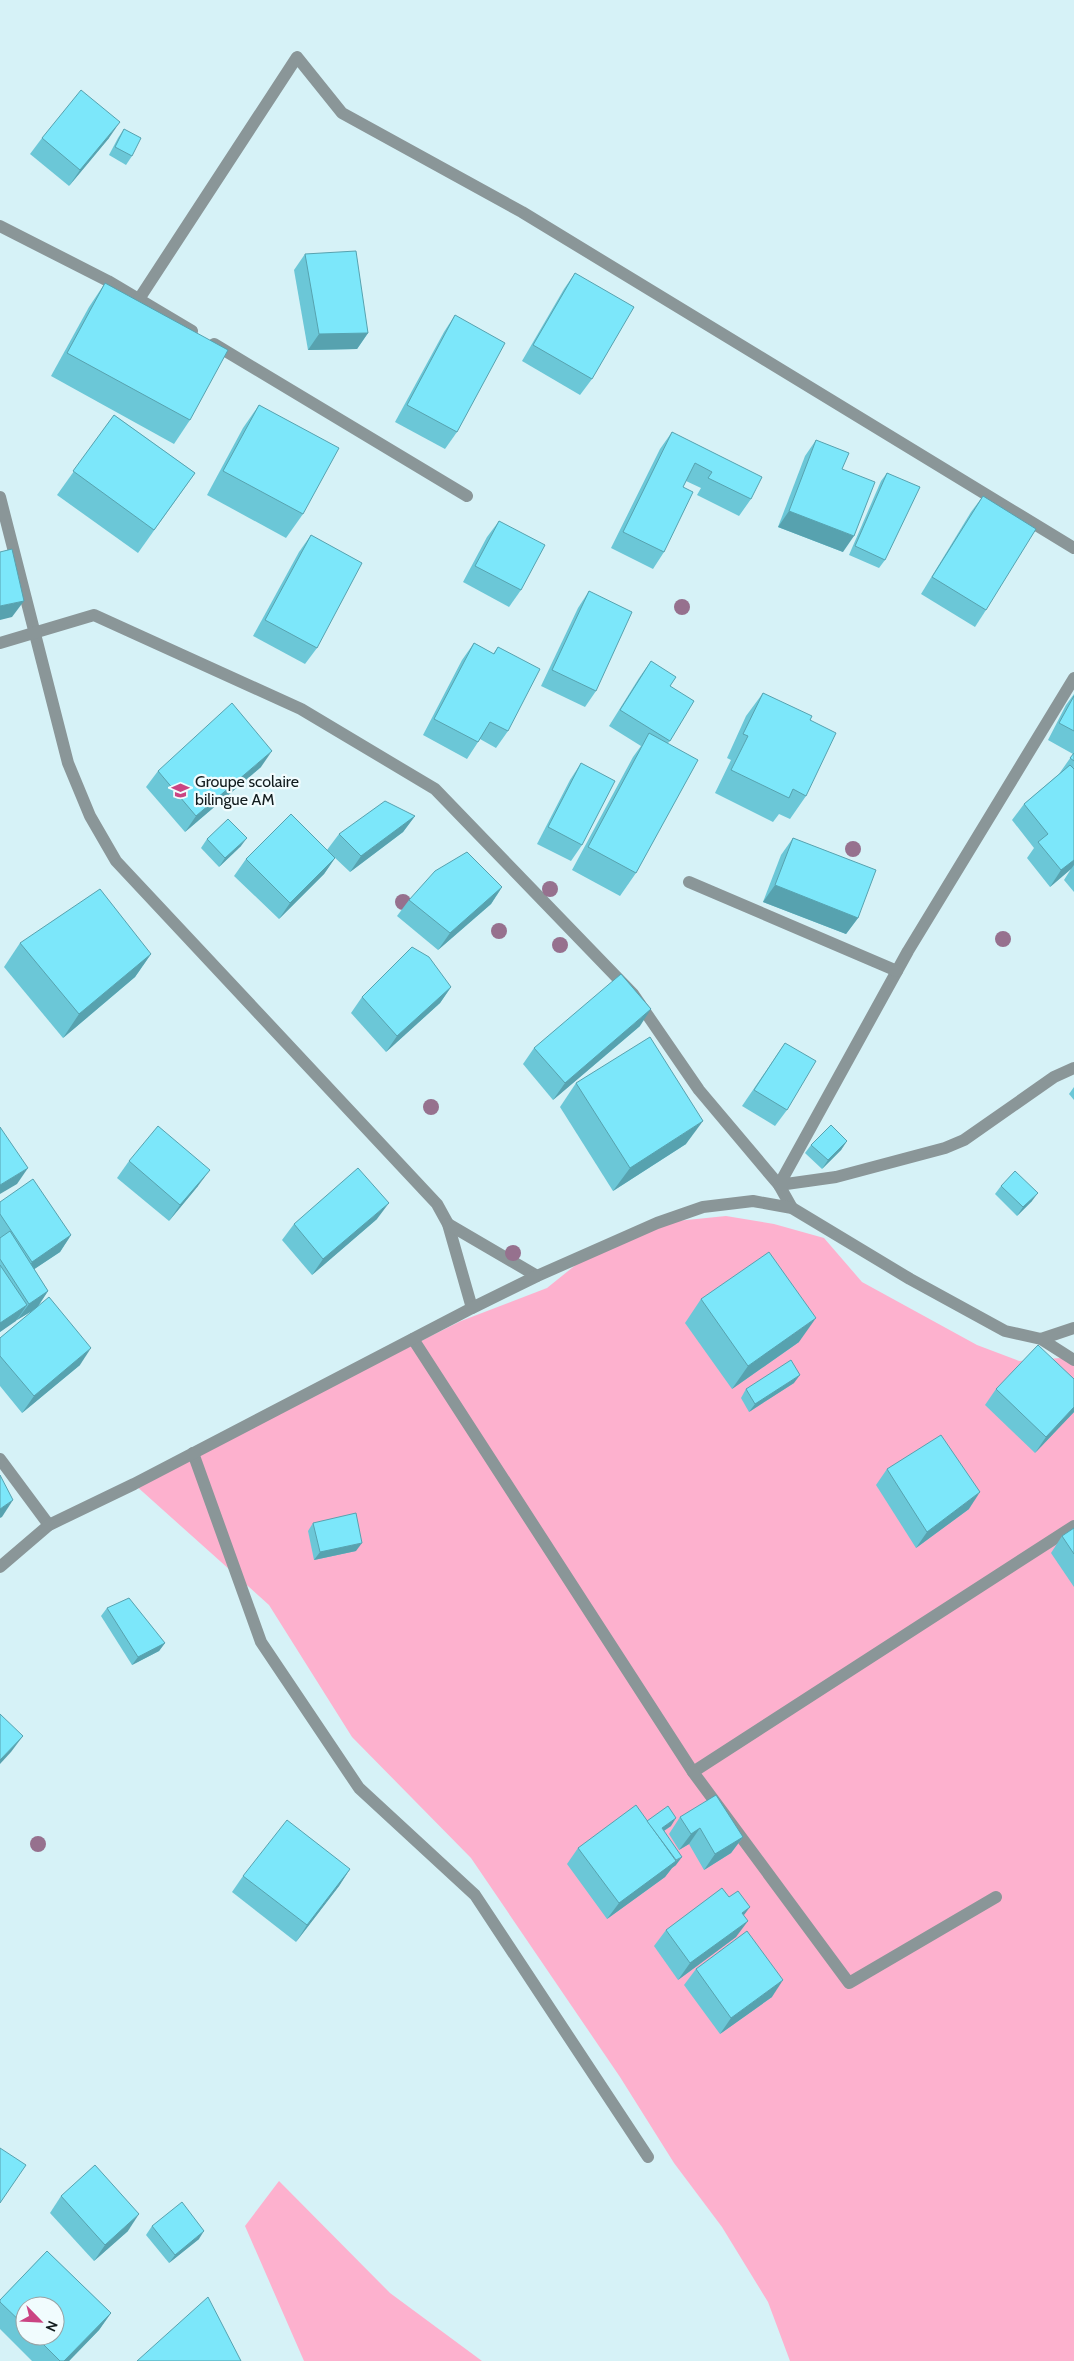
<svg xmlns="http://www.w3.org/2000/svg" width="1074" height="2361" font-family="Cabin,sans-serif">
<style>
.green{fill:#fdb1ce}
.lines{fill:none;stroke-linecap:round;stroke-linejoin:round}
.street{stroke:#8a9698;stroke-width:12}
.tree{fill:#96718e}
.wall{fill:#6bc7d7;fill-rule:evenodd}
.shaded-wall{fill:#57a2af}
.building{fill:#7ce7fa;stroke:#57a2af}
.labels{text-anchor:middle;stroke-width:4.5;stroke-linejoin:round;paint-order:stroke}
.poi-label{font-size:16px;fill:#121c1e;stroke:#f1fcfe;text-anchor:start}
</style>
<rect width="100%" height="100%" fill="#d6f2f7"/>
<g class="green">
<polygon points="726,1216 774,1224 824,1238 862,1282 977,1345 1019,1361 1074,1357 1074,2361 790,2361 768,2302 722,2227 674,2163 620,2077 471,1858 352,1737 269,1605 134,1484 461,1321 547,1288 593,1251 657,1223"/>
<polygon points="279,2181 390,2293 482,2361 304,2361 245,2226"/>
</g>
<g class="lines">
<g class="street">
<polyline points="0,226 108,281 192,331"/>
<polyline points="139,299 297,57 342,113 522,212 1074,548"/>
<polyline points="214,344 467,496"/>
<polyline points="0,497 68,763 90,816 116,861 437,1204 448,1224 472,1308"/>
<polyline points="0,643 94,615 301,709 435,789 633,994 699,1090 779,1185 792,1208"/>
<polyline points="1074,678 908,951 779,1185 836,1177 945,1148 964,1140 1054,1077 1074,1068"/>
<polyline points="689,882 897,971"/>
<polyline points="448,1224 537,1276"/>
<polyline points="413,1339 693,1772 1074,1526"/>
<polyline points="1041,1339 1074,1360"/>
<polyline points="193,1453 261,1642 359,1788 475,1895 648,2157"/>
<polyline points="0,1459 49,1525"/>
<polyline points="0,1567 49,1525 134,1484 472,1308 537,1276 657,1223 703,1207 753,1201 792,1208 910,1279 1005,1331 1041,1339 1074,1328"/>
<polyline points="693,1772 849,1983 996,1897"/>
</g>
</g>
<g class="tree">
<circle cx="682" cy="607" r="8"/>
<circle cx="853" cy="849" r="8"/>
<circle cx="550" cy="889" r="8"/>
<circle cx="403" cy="902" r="8"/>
<circle cx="499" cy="931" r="8"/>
<circle cx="1003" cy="939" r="8"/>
<circle cx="560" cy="945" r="8"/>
<circle cx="431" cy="1107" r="8"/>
<circle cx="513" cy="1253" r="8"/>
<circle cx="38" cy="1844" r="8"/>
</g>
<g class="wall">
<polygon points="124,129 132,156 126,165 109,155 118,138"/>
<polygon points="42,138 109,138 69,186 30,154"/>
<polygon points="305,254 368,333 357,349 308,350 294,270"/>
<polygon points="575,273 592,379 580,395 522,361 564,289"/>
<polygon points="105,283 190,420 174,444 51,376 89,307"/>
<polygon points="455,315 457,432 445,449 395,422 444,332"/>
<polygon points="259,405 303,514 286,538 207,495 243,428"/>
<polygon points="114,415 195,473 138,553 57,495"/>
<polygon points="672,432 751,499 739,516 697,495 701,488 686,481 683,487 664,552 653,569 611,548 660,449"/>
<polygon points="816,440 842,469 843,552 778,527 805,456"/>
<polygon points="887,473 885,560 879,568 849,555 881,481"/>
<polygon points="983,496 986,610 975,627 921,594 971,512"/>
<polygon points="499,521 521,590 509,607 463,582 487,537"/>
<polygon points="311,535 317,648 305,664 253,636 299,552"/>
<polygon points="589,591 596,691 585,707 541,686 578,608"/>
<polygon points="474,643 493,654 498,647 508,731 496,748 480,739 467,759 423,735 462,660"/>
<polygon points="651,661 670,686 670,741 668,743 636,873 620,896 572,870 633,757 641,746 609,726 639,678"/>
<polygon points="763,693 810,720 806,796 790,819 779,814 773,822 715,793 731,760 727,758 746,716"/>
<polygon points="1074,694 1074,892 1064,880 1071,869 1050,887 1027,858 1034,848 1012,820 1024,804 1059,774 1073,754 1048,740 1066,705"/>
<polygon points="581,763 582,845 571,861 537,844 570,780"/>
<polygon points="261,767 185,832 146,787 158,771"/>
<polygon points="415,816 403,832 350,872 332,855 335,858 324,874 279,919 234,876 246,859 327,850 339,834"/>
<polygon points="793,838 858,918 846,934 763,902 781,855"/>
<polygon points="207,839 241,846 219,867 201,848"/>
<polygon points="502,887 491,904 438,950 397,916 409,900"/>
<polygon points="20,943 151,954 135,977 63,1038 4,967"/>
<polygon points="451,987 440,1003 386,1052 351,1013 362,997"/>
<polygon points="640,1026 553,1100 523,1064 534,1048"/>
<polygon points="785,1043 787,1110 775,1126 742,1106"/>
<polygon points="576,1083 686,1144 613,1191 560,1107"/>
<polygon points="1074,1087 1074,1100 1069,1094"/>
<polygon points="847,1141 841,1150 822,1169 805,1153 811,1145"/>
<polygon points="129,1161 198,1186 169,1221 117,1178"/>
<polygon points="1001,1186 1032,1201 1017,1216 995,1194"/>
<polygon points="0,1202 71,1235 60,1252 34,1269 48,1291 37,1307 80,1365 22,1413 0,1386 0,1338 35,1309 17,1320 17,1319 0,1332"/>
<polygon points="377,1219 312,1275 282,1240 294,1224"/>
<polygon points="701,1299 799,1342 732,1389 685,1323"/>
<polygon points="794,1383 749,1412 741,1398 746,1389"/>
<polygon points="996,1389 1074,1412 1035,1453 985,1405"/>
<polygon points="887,1469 969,1509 916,1548 876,1485"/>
<polygon points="313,1523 356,1551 314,1560 308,1531"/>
<polygon points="1074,1528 1074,1587 1051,1553 1062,1536"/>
<polygon points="107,1608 165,1643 159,1651 132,1665 101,1616"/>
<polygon points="680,1817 743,1837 731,1853 704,1870 689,1844 679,1850 669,1834"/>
<polygon points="647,1821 671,1826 664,1831 676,1865 672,1868 665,1877 607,1919 567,1864 578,1848"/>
<polygon points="350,1869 339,1886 296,1942 232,1892 243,1876"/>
<polygon points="744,1916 736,1937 678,1980 654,1946 666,1930"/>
<polygon points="696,1969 772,1997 720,2034 684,1985"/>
<polygon points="61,2196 128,2231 94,2261 50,2213"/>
<polygon points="152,2226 199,2239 169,2263 146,2235"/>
<path d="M47,2251L111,2313L99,2330L69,2361H32L0,2329V2300ZM25,2306H55V2336H25Z"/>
</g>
<g class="shaded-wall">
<polygon points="120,122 109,138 69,186 80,170"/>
<polygon points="368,333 357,349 308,350 319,334"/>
<polygon points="789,511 854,536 843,552 778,527"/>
<polygon points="24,601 12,617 0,620 0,606"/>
<polygon points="272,751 261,767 185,832 196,816"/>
<polygon points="415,816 403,832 350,872 361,856"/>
<polygon points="247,838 241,846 219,867 225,858"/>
<polygon points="335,858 324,874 279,919 290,903"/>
<polygon points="1074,860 1074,865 1071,869 1050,887 1061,870"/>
<polygon points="775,885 858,918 846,934 763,902"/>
<polygon points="502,887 491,904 438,950 450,933"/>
<polygon points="151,954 135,977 63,1038 79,1014"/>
<polygon points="451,987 440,1003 386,1052 397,1036"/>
<polygon points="651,1009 640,1026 553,1100 565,1083"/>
<polygon points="703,1121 686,1144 613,1191 630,1168"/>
<polygon points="847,1141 841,1150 822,1169 828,1160"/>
<polygon points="28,1168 17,1184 0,1194 0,1185"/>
<polygon points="210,1170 198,1186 169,1221 180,1205"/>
<polygon points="1038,1193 1032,1201 1017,1216 1023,1207"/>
<polygon points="389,1203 377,1219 312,1275 323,1259"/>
<polygon points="71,1235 60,1252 21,1278 32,1262"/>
<polygon points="48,1291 37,1308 17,1320 29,1304"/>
<polygon points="27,1305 16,1321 0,1332 0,1323"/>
<polygon points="816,1318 799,1342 732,1389 748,1366"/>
<polygon points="91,1348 80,1365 22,1413 34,1396"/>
<polygon points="800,1375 794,1383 749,1412 755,1404"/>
<polygon points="1074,1407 1074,1412 1035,1453 1046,1437"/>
<polygon points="980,1492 969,1509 916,1548 927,1532"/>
<polygon points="13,1500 2,1517 0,1518 0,1509"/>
<polygon points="362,1543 356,1551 314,1560 320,1552"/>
<polygon points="165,1643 159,1651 132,1665 138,1657"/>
<polygon points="23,1736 11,1752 0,1764 0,1760"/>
<polygon points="676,1818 671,1826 656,1836 662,1828"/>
<polygon points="700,1828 689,1844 679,1850 691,1834"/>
<polygon points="743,1837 731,1853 704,1870 715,1854"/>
<polygon points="682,1857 676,1865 672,1868 665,1877 607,1919 619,1903 672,1863"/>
<polygon points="350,1869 339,1886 296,1942 307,1925"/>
<polygon points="750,1907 738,1923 742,1913"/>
<polygon points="748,1921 736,1937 678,1980 690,1963"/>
<polygon points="783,1980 772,1997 720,2034 731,2018"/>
<polygon points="139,2214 128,2231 94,2261 105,2245"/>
<polygon points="204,2231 199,2239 169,2263 175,2255"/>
<polygon points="111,2313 99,2330 69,2361 64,2361"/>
</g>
<g class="building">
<polygon points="81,90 120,122 80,170 42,138"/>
<polygon points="124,129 141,138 132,156 115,147"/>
<polygon points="356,251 368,333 319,334 305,254"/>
<polygon points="575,273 634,307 592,379 533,345"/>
<polygon points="105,283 228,350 190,420 67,353"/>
<polygon points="455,315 505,343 457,432 407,405"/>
<polygon points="259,405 339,448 303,514 223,471"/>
<polygon points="114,415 195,473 154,530 73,471"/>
<polygon points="672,432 762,477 751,499 708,478 712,472 695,463 683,487 693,492 664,552 623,532"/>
<polygon points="816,440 849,453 842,469 875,482 854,536 789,511"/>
<polygon points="887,473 920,487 885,560 855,546"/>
<polygon points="983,496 1036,529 986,610 932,577"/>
<polygon points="499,521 545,545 521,590 475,566"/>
<polygon points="311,535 362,563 317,648 265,620"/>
<polygon points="12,549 24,601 0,606 0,552"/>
<polygon points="589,591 632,612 596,691 552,670"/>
<polygon points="474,643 494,654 498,647 540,669 508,731 490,722 478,742 434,719"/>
<polygon points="651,661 676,677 670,686 694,701 670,741 620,710"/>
<polygon points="763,693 812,716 810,720 836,733 806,796 793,789 789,798 731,770 748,736 743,734"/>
<polygon points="1074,696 1074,731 1059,723"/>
<polygon points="232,703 272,751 196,816 158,771"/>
<polygon points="649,733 698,760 636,873 588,847"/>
<polygon points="1074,753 1074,761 1070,758"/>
<polygon points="581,763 615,781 582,845 548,827"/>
<polygon points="1070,765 1074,769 1074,860 1061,870 1038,842 1048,834 1024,804"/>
<polygon points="385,801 415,816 361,856 339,834"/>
<polygon points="291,814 335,858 290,903 246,859"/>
<polygon points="228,819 247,838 225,858 207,839"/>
<polygon points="793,838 876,870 858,918 775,885"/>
<polygon points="467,852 502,887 450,933 409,900 435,871"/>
<polygon points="100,889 151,954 79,1014 20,943"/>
<polygon points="412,947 429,957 451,987 397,1036 362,997"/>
<polygon points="621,974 651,1009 565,1083 534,1048"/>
<polygon points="650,1037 703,1121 630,1168 576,1083"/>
<polygon points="785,1043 816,1061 787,1110 754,1090"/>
<polygon points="831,1125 847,1141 828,1160 811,1145"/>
<polygon points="158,1126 210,1170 180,1205 129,1161"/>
<polygon points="0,1127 28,1168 0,1185"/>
<polygon points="358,1168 389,1203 323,1259 294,1224"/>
<polygon points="1015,1171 1038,1193 1023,1207 1001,1186"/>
<polygon points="33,1179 71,1235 32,1262 0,1214 0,1202"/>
<polygon points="10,1231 48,1291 29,1304 0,1259 0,1238"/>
<polygon points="769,1252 816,1318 748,1366 701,1299"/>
<polygon points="0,1265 27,1305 0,1323"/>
<polygon points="49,1297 91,1348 34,1396 0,1356 0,1338"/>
<polygon points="1038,1345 1074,1379 1074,1407 1046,1437 996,1389"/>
<polygon points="791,1360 800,1375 755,1404 746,1389"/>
<polygon points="941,1435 980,1492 927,1532 887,1469"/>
<polygon points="0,1475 13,1500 0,1509"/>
<polygon points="356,1513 362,1543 320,1552 313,1523"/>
<polygon points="1074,1528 1074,1554 1062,1536"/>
<polygon points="129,1598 165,1643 138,1657 107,1608"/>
<polygon points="0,1714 23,1736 0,1760"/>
<polygon points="716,1795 743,1837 715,1854 700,1828 691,1834 680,1817"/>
<polygon points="636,1805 676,1861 619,1903 578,1848"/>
<polygon points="668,1806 676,1818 662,1828 682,1857 676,1860 647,1821"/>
<polygon points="287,1820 350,1869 307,1925 243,1876"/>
<polygon points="722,1888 729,1897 738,1891 750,1907 742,1913 748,1921 690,1963 666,1930"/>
<polygon points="747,1931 783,1980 731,2018 696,1969"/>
<polygon points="0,2148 26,2165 0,2203"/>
<polygon points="95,2165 139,2214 105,2245 61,2196"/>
<polygon points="182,2202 204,2231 175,2255 152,2226"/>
<polygon points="47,2251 111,2313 64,2361 60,2361 35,2336 55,2336 55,2306 25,2306 25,2326 0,2302 0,2300"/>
<polygon points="208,2297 241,2361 137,2361"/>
</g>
<defs>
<symbol id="school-bare" viewBox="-9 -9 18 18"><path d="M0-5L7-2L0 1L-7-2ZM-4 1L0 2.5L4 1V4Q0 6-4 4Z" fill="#ca4483" stroke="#f1fcfe" stroke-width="2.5" paint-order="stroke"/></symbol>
</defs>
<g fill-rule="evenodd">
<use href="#school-bare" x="168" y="778" width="25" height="25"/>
</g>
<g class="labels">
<g class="poi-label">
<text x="195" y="787">Groupe scolaire<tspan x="195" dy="18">bilingue AM</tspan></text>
</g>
</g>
<g transform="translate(40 2321) rotate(114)"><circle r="24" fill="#f1fcfe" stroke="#98a2a4"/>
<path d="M0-4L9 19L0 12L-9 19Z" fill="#ca4483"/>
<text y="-8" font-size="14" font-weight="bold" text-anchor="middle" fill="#121c1e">N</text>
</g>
</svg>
